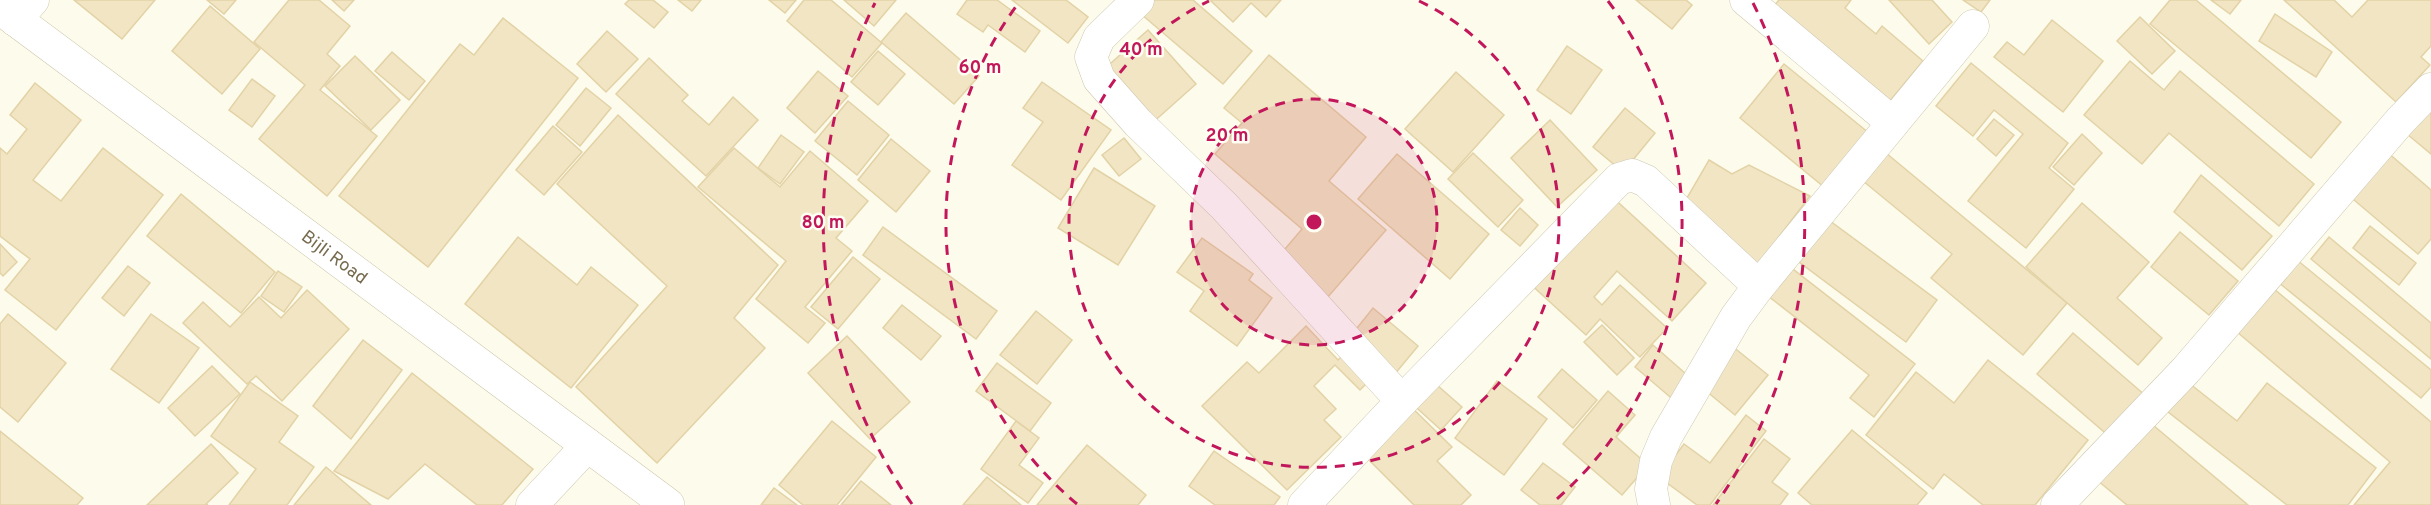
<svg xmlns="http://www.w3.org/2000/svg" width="2431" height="505" font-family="Overpass,sans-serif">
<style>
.building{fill:#f1e5c4;stroke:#e3d2a5;stroke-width:1.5}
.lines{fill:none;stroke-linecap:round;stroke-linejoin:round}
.street-casing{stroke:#cec8b1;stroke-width:33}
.secondary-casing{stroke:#cfc8ad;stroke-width:34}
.street{stroke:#fff;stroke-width:32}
.secondary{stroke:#fff;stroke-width:33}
.ring{fill:none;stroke:#c2185b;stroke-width:3;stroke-dasharray:10 8}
.labels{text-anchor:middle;stroke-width:5;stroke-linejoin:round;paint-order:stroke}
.street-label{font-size:18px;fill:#776b4f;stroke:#fefef2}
.centre{fill:#c2185b;stroke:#fefef2;stroke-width:3}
.ring-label{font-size:18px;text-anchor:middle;font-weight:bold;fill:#c2185b;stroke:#fefef2;stroke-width:5;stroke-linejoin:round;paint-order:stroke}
</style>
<rect width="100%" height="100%" fill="#fcfbec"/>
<g class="building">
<polygon points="74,0 155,0 122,39"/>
<polygon points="207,0 236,0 224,14"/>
<polygon points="289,0 319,0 350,26 327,54 340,66 320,90 377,136 327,196 259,139 305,85 254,42"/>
<polygon points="332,0 354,0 344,11"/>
<polygon points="629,0 653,0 668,12 654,28 625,4"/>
<polygon points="678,0 701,0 692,11"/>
<polygon points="769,0 796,0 785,13"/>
<polygon points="804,0 831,0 882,43 852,77 787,21"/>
<polygon points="844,0 896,0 874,26"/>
<polygon points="967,0 997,0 1040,31 1025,52 988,25 983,32 957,14"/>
<polygon points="1012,0 1066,0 1088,17 1068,43"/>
<polygon points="1153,0 1193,0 1252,51 1223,84 1141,14"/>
<polygon points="1210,0 1281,0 1266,17 1251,3 1233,22"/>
<polygon points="1636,0 1686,0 1692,5 1672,29"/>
<polygon points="1779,0 1851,0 1845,8 1876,34 1882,26 1923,61 1874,120 1760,22"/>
<polygon points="1889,0 1932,0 1952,22 1929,44"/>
<polygon points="1963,0 1990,0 1981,12"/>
<polygon points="2170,0 2196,0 2341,122 2311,158 2150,24"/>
<polygon points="2211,0 2241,0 2230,14"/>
<polygon points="2284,0 2334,0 2352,17 2368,0 2431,0 2431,46 2421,57 2430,65 2396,102"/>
<polygon points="210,6 260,49 222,94 172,51"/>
<polygon points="906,13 979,76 954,104 881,42"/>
<polygon points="2275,14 2332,52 2316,77 2259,41"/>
<polygon points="2140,17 2175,51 2152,74 2117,41"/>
<polygon points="503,18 578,78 428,267 339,196 460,44 474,55"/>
<polygon points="2052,20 2103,61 2063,112 1994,57 2007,42 2024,55"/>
<polygon points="1148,30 1196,84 1150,125 1102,71"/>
<polygon points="607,31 638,59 606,92 577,64"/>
<polygon points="1567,46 1602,70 1571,114 1537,90"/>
<polygon points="878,51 905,74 878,105 851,82"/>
<polygon points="392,52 425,81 409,100 375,71"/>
<polygon points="1269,55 1366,137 1329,181 1386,230 1327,298 1279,256 1302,229 1215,154 1242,123 1224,108"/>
<polygon points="355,56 400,100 371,130 325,86"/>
<polygon points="649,58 688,95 682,101 709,125 733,97 758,120 706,176 616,94"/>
<polygon points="2130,61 2164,90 2180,71 2314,184 2279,226 2169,133 2142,164 2084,115"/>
<polygon points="1971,63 2068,143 2049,168 2074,189 2026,248 1968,201 2023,134 1994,110 1973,136 1936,106"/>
<polygon points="1784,64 1869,133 1824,187 1740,118"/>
<polygon points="818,71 848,96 815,133 787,108"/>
<polygon points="1456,72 1504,115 1453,172 1405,129"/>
<polygon points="252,79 275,96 252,127 229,110"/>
<polygon points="1042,82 1111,130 1061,200 1012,165 1043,122 1023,108"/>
<polygon points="35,83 81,120 33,180 61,201 103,148 163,195 56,330 5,290 30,259 0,236 0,148 7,154 27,129 10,115"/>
<polygon points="586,88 611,108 580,146 556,125"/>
<polygon points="2431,94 2431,154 2401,129"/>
<polygon points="848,101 889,135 857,175 815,141"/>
<polygon points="1625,108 1655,133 1623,172 1593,147"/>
<polygon points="618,115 778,265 734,318 765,348 657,463 576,387 667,286 557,184"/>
<polygon points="1994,119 2014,135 1996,156 1977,139"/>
<polygon points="1550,120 1597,170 1557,207 1511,158"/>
<polygon points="553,126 582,152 544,195 516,170"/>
<polygon points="2082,134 2102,153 2074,185 2053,167"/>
<polygon points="781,135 804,152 780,184 758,168"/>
<polygon points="1124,138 1141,159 1119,176 1102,155"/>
<polygon points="891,139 930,171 896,212 858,180"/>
<polygon points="2379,145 2431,190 2431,239 2418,254 2341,189"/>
<polygon points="734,148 780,187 810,151 868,201 836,238 852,251 805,307 825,323 808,343 756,299 786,261 698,187"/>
<polygon points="1473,153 1523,200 1498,227 1448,179"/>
<polygon points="1886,153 2067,303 2023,355 1931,278 1952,254 1863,181"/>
<polygon points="1397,154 1489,234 1450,279 1358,199"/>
<polygon points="1709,160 1732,174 1749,165 1810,196 1756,267 1684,203"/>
<polygon points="1094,168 1155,206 1118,265 1058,228"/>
<polygon points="2201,175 2272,236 2242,270 2174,212"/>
<polygon points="1608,193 1706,283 1672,321 1617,271 1594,297 1602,305 1620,285 1667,328 1640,357 1600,319 1586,335 1527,281"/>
<polygon points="181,194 275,272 241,313 147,236"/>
<polygon points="2082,203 2149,262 2117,298 2162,338 2138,365 2026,267"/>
<polygon points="1520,208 1538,225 1520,246 1501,230"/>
<polygon points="1822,215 1937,300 1906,342 1791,256"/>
<polygon points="2370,226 2416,263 2399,285 2353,248"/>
<polygon points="883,227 997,311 976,339 863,255"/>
<polygon points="2180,232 2238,281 2209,315 2151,267"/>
<polygon points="518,237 577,285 591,267 638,305 571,388 465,304"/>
<polygon points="2329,237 2431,323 2431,359 2311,259"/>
<polygon points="1202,238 1253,274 1249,280 1272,298 1237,346 1190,311 1204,291 1177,272"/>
<polygon points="0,244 17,262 3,276 0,273"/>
<polygon points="1776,256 1915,364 1874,417 1850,398 1869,375 1754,285"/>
<polygon points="853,257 880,279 838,329 811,307"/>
<polygon points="2297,260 2431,370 2431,387 2421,398 2278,282"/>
<polygon points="128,266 150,283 124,316 102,298"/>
<polygon points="278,271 302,287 284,312 261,296"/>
<polygon points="2267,283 2431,422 2431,505 2354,505 2390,462 2230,326"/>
<polygon points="307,290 349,329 282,401 256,376 247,384 183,323 203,302 230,327 259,297 281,318"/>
<polygon points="902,305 941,336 921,360 883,328"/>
<polygon points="1373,308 1418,346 1394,375 1349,338"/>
<polygon points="1036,311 1072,340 1037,384 1000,355"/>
<polygon points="8,314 66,363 18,422 0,407 0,324"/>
<polygon points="151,314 199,348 159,403 111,369"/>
<polygon points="1602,325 1634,358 1617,375 1584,342"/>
<polygon points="1306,326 1338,360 1349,349 1375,375 1360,390 1335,365 1314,386 1336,409 1324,420 1341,437 1287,490 1202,406 1247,362 1259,373"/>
<polygon points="2073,333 2146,396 2111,438 2037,374"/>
<polygon points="847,336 910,402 870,439 808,373"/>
<polygon points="363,340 402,370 351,439 313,406"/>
<polygon points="1653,345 1694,381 1676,402 1635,367"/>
<polygon points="1732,346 1768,375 1735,415 1699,385"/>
<polygon points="1988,360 2088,440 2035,505 1983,505 1944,474 1933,489 1866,435 1916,372 1954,403"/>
<polygon points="997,363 1051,403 1030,431 976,391"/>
<polygon points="212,366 240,394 195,436 168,408"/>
<polygon points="1562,369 1597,400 1573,428 1538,397"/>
<polygon points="412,373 533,469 502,505 477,505 425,464 388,499 334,471"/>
<polygon points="2180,376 2237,421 2267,383 2376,468 2348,505 2287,505 2158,404"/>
<polygon points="1429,378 1462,407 1441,430 1408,400"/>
<polygon points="1497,381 1547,419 1504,475 1455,438"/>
<polygon points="250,382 298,416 279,442 314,467 287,505 229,505 256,469 211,436"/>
<polygon points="1608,391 1635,415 1616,437 1648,465 1622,495 1563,444"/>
<polygon points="1403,399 1452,447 1437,461 1471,495 1461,505 1414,505 1356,447"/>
<polygon points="1746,415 1766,431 1710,505 1697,505 1659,477 1684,444 1710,463"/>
<polygon points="2141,415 2248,505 2127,505 2091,475"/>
<polygon points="832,421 876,457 837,505 803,505 779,485"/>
<polygon points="1016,421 1039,438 1019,465 1043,483 1028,503 981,469"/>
<polygon points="1852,430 1927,493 1917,505 1812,505 1798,493"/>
<polygon points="0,431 83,498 77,505 0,505"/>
<polygon points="1764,439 1790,459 1772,482 1788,494 1780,505 1713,505"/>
<polygon points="211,444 238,473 206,504 208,505 147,505"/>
<polygon points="1087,445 1146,495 1138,505 1037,505"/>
<polygon points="1214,451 1280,497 1274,505 1215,505 1189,486"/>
<polygon points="1543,463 1575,487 1561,505 1540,505 1521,490"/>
<polygon points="326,467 371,505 294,505"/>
<polygon points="987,477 1021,505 963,505"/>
<polygon points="861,481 891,505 841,505"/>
<polygon points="774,488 797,505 761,505"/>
</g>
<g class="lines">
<defs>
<g id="street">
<polyline points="1138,0 1099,38 1091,57 1099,79 1138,123 1224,206 1402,401 1304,505"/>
<polyline points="1746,0 1893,123"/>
<polyline points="15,20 33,0"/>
<polyline points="1402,401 1619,179 1632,175 1646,181 1759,286"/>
<polyline points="532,505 588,445"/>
<polyline points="1654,505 1651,489 1656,461 1666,437 1736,317 1759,286 1973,26"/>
<polyline points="2057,505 2186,370 2400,121 2431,89"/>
</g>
<g id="secondary">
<path id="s1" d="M0,8L668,505"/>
</g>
</defs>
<use href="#street" class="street-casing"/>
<use href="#secondary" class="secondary-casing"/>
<use href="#street" class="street"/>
<use href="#secondary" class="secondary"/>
</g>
<circle cx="1314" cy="222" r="123" fill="#c2185b" fill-opacity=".12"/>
<g class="ring">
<circle cx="1314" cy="222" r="123"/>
<path d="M1419 1A245 245 0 1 1 1209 1"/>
<path d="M1077 504A368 368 0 0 1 1020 1M1608 1A368 368 0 0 1 1551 504"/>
<path d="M912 504A491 491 0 0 1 875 3M1753 3A491 491 0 0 1 1716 504"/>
</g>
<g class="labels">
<g class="street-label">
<text dy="6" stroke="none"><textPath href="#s1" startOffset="417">Bijli Road</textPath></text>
</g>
</g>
<circle cx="1314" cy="222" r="9" class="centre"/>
<g class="ring-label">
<text x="1141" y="55">40 m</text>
<text x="980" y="73">60 m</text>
<text x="1227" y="141">20 m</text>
<text x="823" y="228">80 m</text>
</g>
</svg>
